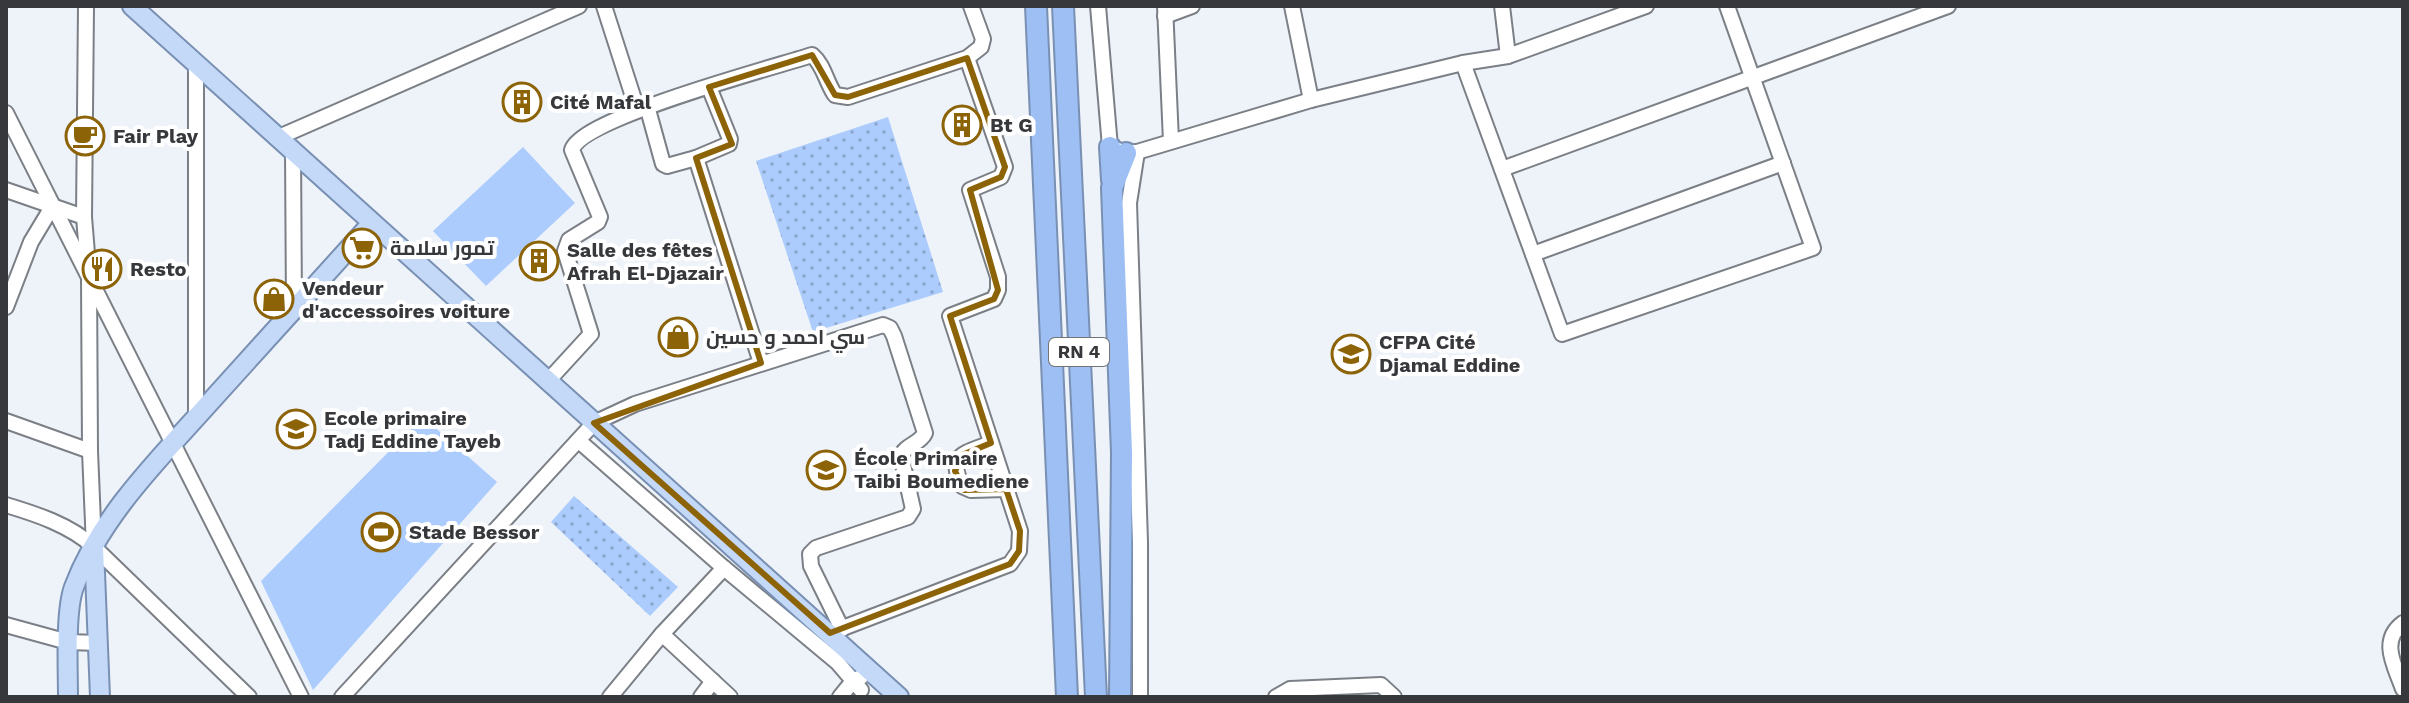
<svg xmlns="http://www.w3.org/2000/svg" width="2409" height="703" font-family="'Work Sans',Cairo,sans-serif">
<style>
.grass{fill:url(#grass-dots)}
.park{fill:#abccfd}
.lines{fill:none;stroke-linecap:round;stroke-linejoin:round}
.minor-casing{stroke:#7b7f86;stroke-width:18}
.major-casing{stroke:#7990b3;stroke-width:22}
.highway-casing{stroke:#7990b3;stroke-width:24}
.minor{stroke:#fff;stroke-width:14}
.major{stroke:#c4d9f8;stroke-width:18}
.highway{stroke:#9dbff3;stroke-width:20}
.marked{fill:none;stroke:#8d6307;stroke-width:6;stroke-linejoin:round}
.labels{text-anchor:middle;stroke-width:8;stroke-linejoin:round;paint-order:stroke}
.shield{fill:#fff;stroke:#727476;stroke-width:2}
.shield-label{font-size:18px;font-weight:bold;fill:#36383b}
.poi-label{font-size:20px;font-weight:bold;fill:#36383b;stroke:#fff;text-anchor:start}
</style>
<defs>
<pattern id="grass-dots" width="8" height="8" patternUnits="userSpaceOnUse" patternTransform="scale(2)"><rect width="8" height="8" fill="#abccfd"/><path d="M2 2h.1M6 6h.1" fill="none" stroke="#8ca7ce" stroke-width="1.8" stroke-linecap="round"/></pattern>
</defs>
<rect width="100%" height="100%" fill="#eef3fa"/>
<g class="grass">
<polygon points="888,117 943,292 813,332 756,161"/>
<polygon points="574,496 678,587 650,616 551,522"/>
</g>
<g class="park">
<polygon points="523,147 575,203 486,286 433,231"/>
<polygon points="423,417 497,482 313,690 261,581"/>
</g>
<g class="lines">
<defs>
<g id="minor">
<polyline points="86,6 84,217 89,278 90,451 94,547 249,697"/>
<polyline points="604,6 637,109"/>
<polyline points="1098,6 1110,147 1126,153 1137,152 1311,100 1463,63 1508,56 1646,6"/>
<polyline points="1165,6 1171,141"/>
<polyline points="1292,6 1311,100"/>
<polyline points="1502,6 1508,56"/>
<polyline points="1165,16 1192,6"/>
<polyline points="1463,63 1562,334 1813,248 1727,6"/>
<polyline points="647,106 663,164 667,166 696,158 729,144 730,139 709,87"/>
<polyline points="6,113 301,697"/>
<polyline points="279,137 579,6"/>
<polyline points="293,150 294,309"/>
<polyline points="1137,152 1129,203 1140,542 1140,697"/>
<polyline points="696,158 761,363"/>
<polyline points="1502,169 1948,6"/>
<polyline points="6,190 84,217"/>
<polyline points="1533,254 1783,163"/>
<polyline points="6,307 31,242 52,207"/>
<path d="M547,382L591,334L565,251L569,240L598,222L600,217L572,150C581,118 775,67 812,55C824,65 826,82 835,95L848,97L967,58L981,47L983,39L971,6"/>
<polyline points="196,418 196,66"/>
<polyline points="6,421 90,451"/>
<polyline points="579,441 724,568 662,634 610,697"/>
<path d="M991,443C964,454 947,454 962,486L971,490L1006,489"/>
<path d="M6,505C36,514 70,525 94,547"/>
<polyline points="724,568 837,662 861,690"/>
<path d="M2403,623C2379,641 2395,666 2403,689"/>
<polyline points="6,625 68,642 98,643"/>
<polyline points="835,631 1010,564 1019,551 1020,531 950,316 994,299 998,290 998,277 970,190 1001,177 1005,167 967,58"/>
<polyline points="662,634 730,697"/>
<path d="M342,697L594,423L635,404L883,325L890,328L894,336L925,433C920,444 905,445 901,456L913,509L908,517L816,548L810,554L811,566L842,629"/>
<polyline points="701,697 713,681"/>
<polyline points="840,697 853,681 861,677"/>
<polyline points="1276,697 1290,689 1381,685 1394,697"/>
</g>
<g id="major">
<polyline points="132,6 899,697"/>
<polyline points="94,548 100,697"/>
<path d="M68,697C68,670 65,611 74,587C101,515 161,457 211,401C264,342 318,283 371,224"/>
</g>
<g id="highway">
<polyline points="1036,6 1067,697"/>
<polyline points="1063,6 1096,697"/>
<polyline points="1110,147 1112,180"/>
<polyline points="1120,697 1122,453 1112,188 1126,153"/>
</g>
</defs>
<use href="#minor" class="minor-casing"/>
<use href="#major" class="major-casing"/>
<use href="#highway" class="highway-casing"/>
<use href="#minor" class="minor"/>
<use href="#major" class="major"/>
<use href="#highway" class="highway"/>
</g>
<path class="marked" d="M812,55L835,95L848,97L967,58L1005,167L1001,177L970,190L998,290L994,299L950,316L991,443L962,455L955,471L964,490L1006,489L1020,531L1019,551L1010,564L830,633L594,423L761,363L696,158L732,144L709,87Z"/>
<defs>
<symbol id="building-ring" viewBox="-11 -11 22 22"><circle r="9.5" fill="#fff" stroke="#8d6307" stroke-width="1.5"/><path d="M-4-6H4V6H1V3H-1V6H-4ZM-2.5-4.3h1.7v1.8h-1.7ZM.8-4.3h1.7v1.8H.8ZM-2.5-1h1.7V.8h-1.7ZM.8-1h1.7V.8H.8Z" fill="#8d6307"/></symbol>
<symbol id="cafe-ring" viewBox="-11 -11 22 22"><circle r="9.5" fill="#fff" stroke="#8d6307" stroke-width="1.5"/><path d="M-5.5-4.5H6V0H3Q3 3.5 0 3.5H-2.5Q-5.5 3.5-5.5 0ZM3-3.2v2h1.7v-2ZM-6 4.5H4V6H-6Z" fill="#8d6307"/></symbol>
<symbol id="supermarket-ring" viewBox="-11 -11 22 22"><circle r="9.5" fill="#fff" stroke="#8d6307" stroke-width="1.5"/><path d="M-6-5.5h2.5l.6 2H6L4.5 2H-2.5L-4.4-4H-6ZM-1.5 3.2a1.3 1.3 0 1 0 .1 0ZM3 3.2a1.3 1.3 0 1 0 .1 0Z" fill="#8d6307"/></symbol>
<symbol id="restaurant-ring" viewBox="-11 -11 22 22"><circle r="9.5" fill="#fff" stroke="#8d6307" stroke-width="1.5"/><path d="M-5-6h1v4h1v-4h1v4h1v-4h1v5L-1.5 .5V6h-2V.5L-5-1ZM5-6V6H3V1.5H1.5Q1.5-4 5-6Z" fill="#8d6307"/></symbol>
<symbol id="shop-ring" viewBox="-11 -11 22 22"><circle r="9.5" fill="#fff" stroke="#8d6307" stroke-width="1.5"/><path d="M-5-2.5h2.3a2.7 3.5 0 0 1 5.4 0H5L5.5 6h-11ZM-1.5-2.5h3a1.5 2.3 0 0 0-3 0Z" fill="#8d6307"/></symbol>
<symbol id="university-ring" viewBox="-11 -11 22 22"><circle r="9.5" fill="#fff" stroke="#8d6307" stroke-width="1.5"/><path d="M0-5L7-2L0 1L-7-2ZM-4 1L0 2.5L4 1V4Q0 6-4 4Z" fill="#8d6307"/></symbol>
<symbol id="school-ring" viewBox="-11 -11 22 22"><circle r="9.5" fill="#fff" stroke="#8d6307" stroke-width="1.5"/><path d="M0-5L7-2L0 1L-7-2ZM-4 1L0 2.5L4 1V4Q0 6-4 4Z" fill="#8d6307"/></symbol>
<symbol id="stadium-ring" viewBox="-11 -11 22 22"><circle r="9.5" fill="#fff" stroke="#8d6307" stroke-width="1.5"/><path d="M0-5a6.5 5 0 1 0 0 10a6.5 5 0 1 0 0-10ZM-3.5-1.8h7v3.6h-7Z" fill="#8d6307"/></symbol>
</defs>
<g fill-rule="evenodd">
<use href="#building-ring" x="500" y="80" width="44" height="44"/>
<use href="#building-ring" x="940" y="103" width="44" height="44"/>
<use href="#cafe-ring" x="63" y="114" width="44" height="44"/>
<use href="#supermarket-ring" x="340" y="226" width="44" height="44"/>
<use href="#building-ring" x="517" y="239" width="44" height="44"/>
<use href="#restaurant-ring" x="80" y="247" width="44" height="44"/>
<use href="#shop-ring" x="252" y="277" width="44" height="44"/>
<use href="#shop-ring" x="656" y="315" width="44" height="44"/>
<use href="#university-ring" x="1329" y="332" width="44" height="44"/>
<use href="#school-ring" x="274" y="407" width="44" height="44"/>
<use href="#school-ring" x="804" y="448" width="44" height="44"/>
<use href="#stadium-ring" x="359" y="510" width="44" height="44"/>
</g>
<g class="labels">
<rect class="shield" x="1049" y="338" width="60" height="28" rx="6"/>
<g class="shield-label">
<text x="1079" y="358">RN 4</text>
</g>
<g class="poi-label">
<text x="550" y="109">Cité Mafal</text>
<text x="990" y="132">Bt G</text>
<text x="113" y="143">Fair Play</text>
<text x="390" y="255">تمور سلامة</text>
<text x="567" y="257">Salle des fêtes<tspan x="567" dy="23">Afrah El-Djazair</tspan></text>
<text x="130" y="276">Resto</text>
<text x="302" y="295">Vendeur<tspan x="302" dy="23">d'accessoires voiture</tspan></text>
<text x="706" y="344">سي احمد و حسين</text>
<text x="1379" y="349">CFPA Cité<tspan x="1379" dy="23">Djamal Eddine</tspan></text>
<text x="324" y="425">Ecole primaire<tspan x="324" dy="23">Tadj Eddine Tayeb</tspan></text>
<text x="854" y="465">École Primaire<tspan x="854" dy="23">Taibi Boumediene</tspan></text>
<text x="409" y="539">Stade Bessor</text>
</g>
</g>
<rect width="2409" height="703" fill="none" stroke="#36383b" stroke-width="16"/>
</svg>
